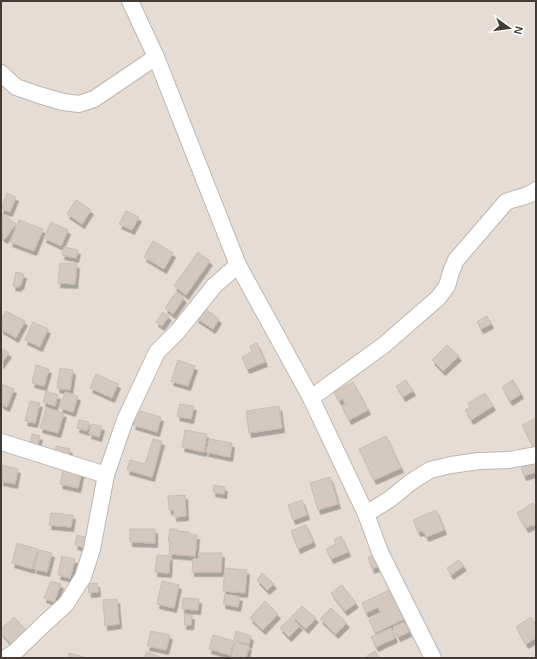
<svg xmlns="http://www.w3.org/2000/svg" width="537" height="659" font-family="Helvetica,sans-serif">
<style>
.residential{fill:#e5ddd5}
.building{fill:#d4c9c0;stroke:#cbbdb1;filter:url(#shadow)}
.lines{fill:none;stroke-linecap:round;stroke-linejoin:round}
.minor-casing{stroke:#bfb6ad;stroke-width:18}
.minor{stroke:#fff;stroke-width:16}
</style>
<defs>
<filter id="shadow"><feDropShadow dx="2.5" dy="4.5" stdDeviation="0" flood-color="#0004"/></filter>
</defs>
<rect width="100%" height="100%" fill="#f1ece6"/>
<rect class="residential" x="1" y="1" width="535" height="657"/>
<g class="building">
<polygon points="7,193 16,197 10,212 1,209"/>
<polygon points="76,200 91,210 82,224 67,214"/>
<polygon points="126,211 139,217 132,230 119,224"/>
<polygon points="1,213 16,224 5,239 1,236"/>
<polygon points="19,220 43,229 34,251 10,242"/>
<polygon points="51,222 68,230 61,246 44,238"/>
<polygon points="153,241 173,253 164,269 144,257"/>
<polygon points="64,247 78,250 76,258 62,255"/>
<polygon points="198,252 210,261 186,295 174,286"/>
<polygon points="60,263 77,264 75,284 58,283"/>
<polygon points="16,272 24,274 21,285 19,285 19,287 13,286"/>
<polygon points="176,292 184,298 173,314 165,308"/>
<polygon points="203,307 219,319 213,329 196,318"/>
<polygon points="6,311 25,321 16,338 1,329 1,320"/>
<polygon points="163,312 169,316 162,326 156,322"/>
<polygon points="487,316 491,324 481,329 477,322"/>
<polygon points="33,322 48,329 40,347 25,340"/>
<polygon points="257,343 265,362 247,369 242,357 252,352 250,346"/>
<polygon points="447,345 459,356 443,371 432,360"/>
<polygon points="1,348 9,353 1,364"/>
<polygon points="178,360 195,366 188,386 171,381"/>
<polygon points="36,365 49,369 44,386 32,383"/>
<polygon points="60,368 73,370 70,390 57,388"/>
<polygon points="96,374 118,384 112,398 90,388"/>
<polygon points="406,380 413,391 403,397 396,386"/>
<polygon points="513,380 521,394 510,401 502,387"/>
<polygon points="353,382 368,410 349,420 342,407 346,405 343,399 339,401 334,392"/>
<polygon points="1,384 14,389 7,407 1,404"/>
<polygon points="46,391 58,395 55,406 43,402"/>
<polygon points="65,392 78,396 73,412 60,408"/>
<polygon points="485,393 493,406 471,420 465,410 470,407 468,403"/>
<polygon points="30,401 40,403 35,423 25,421"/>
<polygon points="180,404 194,406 191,419 177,416"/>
<polygon points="279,406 282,428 249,433 246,411"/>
<polygon points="46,408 64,413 58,433 40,428"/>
<polygon points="137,410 161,417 157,432 133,425"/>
<polygon points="536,418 536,448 534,449 522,425"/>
<polygon points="79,420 89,422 87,431 77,428"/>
<polygon points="91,424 102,426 99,437 89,434"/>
<polygon points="185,430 207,434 204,452 182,447"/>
<polygon points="32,434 40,436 37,448 29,446"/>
<polygon points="386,436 401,468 374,480 359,449"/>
<polygon points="153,439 162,441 152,477 127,470 130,460 145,464"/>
<polygon points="209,439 232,443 230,457 206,452"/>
<polygon points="56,446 70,449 68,456 55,453"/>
<polygon points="536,462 536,472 524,476 521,468"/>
<polygon points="1,465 18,469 15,484 1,481"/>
<polygon points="64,466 82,470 78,488 60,484"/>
<polygon points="330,477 338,504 318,510 310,483"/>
<polygon points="214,485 225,487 224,494 213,492"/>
<polygon points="185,495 186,516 174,517 174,510 169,510 168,496"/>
<polygon points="302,500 307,515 293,520 288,505"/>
<polygon points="533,503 536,507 536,525 533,526 532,525 526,528 517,513"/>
<polygon points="436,510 444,530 426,537 425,533 423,533 422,531 418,532 413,520"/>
<polygon points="51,513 73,515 71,527 49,525"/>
<polygon points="306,525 313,542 298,549 291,531"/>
<polygon points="130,529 155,529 155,543 130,542"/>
<polygon points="170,529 177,529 177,531 189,532 189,534 197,535 195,556 169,554 170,542 168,542"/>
<polygon points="77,535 89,538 86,548 75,545"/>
<polygon points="341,536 348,552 331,559 326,549 336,544 334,540"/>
<polygon points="17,543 38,549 32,569 12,563"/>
<polygon points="39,550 52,553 47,572 34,569"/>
<polygon points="199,553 222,553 221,572 192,572 193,559 199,559"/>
<polygon points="157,555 170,556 169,573 155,572"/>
<polygon points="375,555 379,566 372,569 368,557"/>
<polygon points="62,556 75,559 70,578 58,575"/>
<polygon points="459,560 464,566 451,575 447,568"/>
<polygon points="225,568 247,570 245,593 223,591"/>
<polygon points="262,573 274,584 267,590 257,580"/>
<polygon points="51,581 61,584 54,602 44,598"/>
<polygon points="162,581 179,585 174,608 157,604"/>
<polygon points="97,583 98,592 89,593 88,584"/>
<polygon points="342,585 356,603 345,611 331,593"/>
<polygon points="389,590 404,619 375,633 369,620 381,613 378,607 366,613 362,603"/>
<polygon points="225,594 240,597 238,607 223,604"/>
<polygon points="183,598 199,599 198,610 182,609"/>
<polygon points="117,599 119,624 105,626 103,600"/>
<polygon points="265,601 278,614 263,630 250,618"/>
<polygon points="302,606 316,618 306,629 292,616"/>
<polygon points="331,608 347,623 336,634 320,619"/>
<polygon points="185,614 192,615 191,625 184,625"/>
<polygon points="14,617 27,631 12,645 1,633 1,629"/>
<polygon points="291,617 300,626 289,637 280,628"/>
<polygon points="531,617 536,626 536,638 526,644 516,627"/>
<polygon points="404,622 409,632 398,637 393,627"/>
<polygon points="391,628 395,638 376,647 371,637"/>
<polygon points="151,631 170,635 166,650 147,646"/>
<polygon points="236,631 251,636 249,644 234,640"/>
<polygon points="213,635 234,641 230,655 209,649"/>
<polygon points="235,642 249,646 246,658 236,658 231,657"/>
<polygon points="375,651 379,658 368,658 367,656"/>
<polygon points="147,652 163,658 144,658"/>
<polygon points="69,653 86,658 68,658"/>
</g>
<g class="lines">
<defs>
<g id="minor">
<polyline points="130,1 156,57 238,265 311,398 366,514 380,552 433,658"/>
<polyline points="1,73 16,87 39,95 63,102 79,104 94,99 156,57"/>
<path d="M311,398L384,345L438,298L447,286L451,272L456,260L506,202C516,197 527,198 536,190"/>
<polyline points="1,442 106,475"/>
<polyline points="366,514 390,499 411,482 430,470 451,465 479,461 509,460 536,455"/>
<polyline points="6,658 15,652 44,624 66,604 83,577 92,549 106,475 125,420 157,352 178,331 214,286 238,265"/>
</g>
</defs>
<use href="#minor" class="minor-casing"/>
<use href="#minor" class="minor"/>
</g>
<rect width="537" height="659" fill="none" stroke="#433c36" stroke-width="4"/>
<g transform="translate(509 28) rotate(104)" stroke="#ffffff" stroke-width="3" paint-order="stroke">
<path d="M0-3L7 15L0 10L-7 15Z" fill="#433c36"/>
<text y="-6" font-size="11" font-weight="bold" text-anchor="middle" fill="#433c36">N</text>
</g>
</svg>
